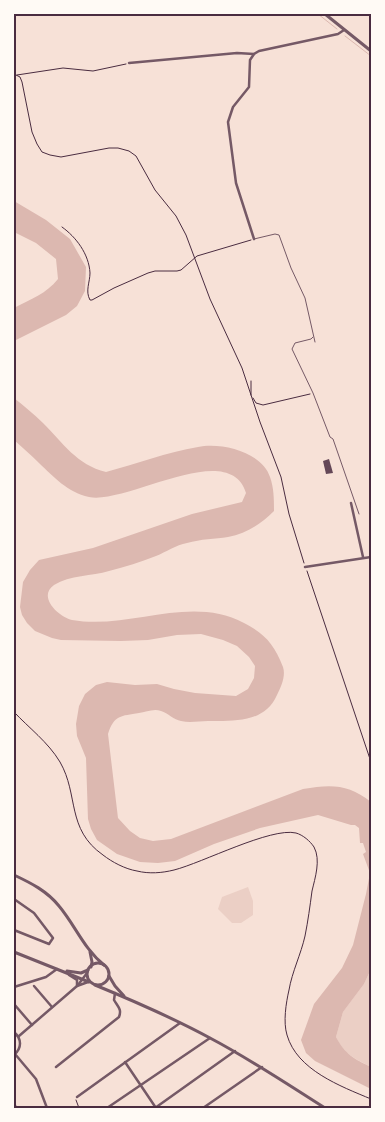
<svg xmlns="http://www.w3.org/2000/svg" width="385" height="1122" font-family="'Public Sans',sans-serif">
<style>
.green{fill:#ebcfc5}
.water{fill:#dcb8b0}
.lines{fill:none;stroke-linecap:round;stroke-linejoin:round}
.stream{stroke:#dcb8b0;stroke-width:1}
.building{fill:#644757}
.path{stroke:#4a2c40;stroke-width:1}
.service{stroke:#755966;stroke-width:1}
.minor{stroke:#755966;stroke-width:2.5}
.tertiary{stroke:#755966;stroke-width:3}
.neatline{fill:none;stroke:#4a2c40;stroke-width:2}
</style>
<rect width="100%" height="100%" fill="#f7e1d7"/>
<g class="green">
<polygon points="248,887 253,901 253,915 241,923 232,923 218,909 222,897"/>
<path d="M371,969V1067C354,1058 345,1055 336,1037L343,1012L364,984Z"/>
</g>
<g class="water">
<path d="M14,201L46,220L70,239L86,267L85,291L77,306L66,315L14,341V308C31,299 46,294 58,279L56,259L36,243L14,232Z"/>
<path d="M14,398C24,406 34,414 43,423C63,443 77,465 106,472C136,464 167,452 198,447C221,442 262,452 270,477C274,488 274,500 274,511C261,524 246,534 228,537C215,539 201,539 187,543C176,545 166,552 156,556C141,562 125,567 109,571C92,576 70,575 54,585C37,597 59,617 72,620C130,630 190,594 244,623C265,634 274,644 283,667C286,676 281,687 277,695C265,723 234,721 208,721C199,721 190,723 181,721C174,720 168,713 161,711C154,708 146,712 139,713C121,716 114,715 108,734L118,818L130,831L140,838L153,841L171,839L303,789C331,784 349,784 371,802V969L364,984L343,1012L336,1037C345,1054 354,1059 371,1067V1089L315,1061L306,1053L301,1040L314,1004L342,968L353,945L366,894L370,873L363,854L366,852L363,843H360L359,828L355,825H351L318,815L260,828L214,844L175,861L158,863L140,862L117,854L97,840L91,829L88,819L86,758L77,736L76,724L79,706L85,694L96,685L107,682L135,685L157,684L174,689L195,693L236,696L248,689L254,678L255,666L249,657L237,646L223,640L201,634L177,635L148,640L121,641L61,640L52,638L35,631L27,623L22,615L20,607L23,582L30,570L39,560L93,548L192,514L242,502L246,493C229,438 127,505 89,497C67,492 54,477 39,463C31,455 22,447 14,440Z"/>
</g>
<g class="lines">
<g class="stream">
<polyline points="318,14 337,29"/>
<polyline points="345,36 371,56"/>
</g>
</g>
<polygon class="building" points="329,459 333,473 326,474 323,461"/>
<g class="lines">
<g class="path">
<polyline points="14,74 20,77 22,82 32,132 37,144 42,152 50,155 61,157 109,148 118,148 129,151 136,156 155,190 176,216 186,235 210,299 242,368 260,422 281,477 289,514 304,563"/>
<polyline points="17,75 63,68 93,71 126,64"/>
<path d="M62,227C76,237 89,254 90,273C90,282 85,291 90,300H92L114,288L148,273L155,271H177L181,270L197,256L251,240"/>
<polyline points="251,395 251,381"/>
<polyline points="253,398 256,403 263,405 310,394"/>
<polyline points="307,571 371,762"/>
<path d="M14,712C29,728 48,742 60,762C79,795 66,829 103,855C112,862 125,869 137,871C149,874 162,873 174,870C202,863 271,827 296,833C303,835 310,841 314,847C321,860 315,878 312,891C310,906 308,921 305,936C301,954 292,972 289,990C286,1003 283,1022 287,1035C297,1070 340,1086 371,1099"/>
<polyline points="76,1100 79,1108"/>
</g>
<g class="service">
<polyline points="254,239 275,234 279,235 291,268 305,298 315,342"/>
<polyline points="313,337 311,339 295,343 292,349 313,393 330,437 333,439 359,514"/>
</g>
<g class="minor">
<polyline points="129,63 237,53 254,54"/>
<polyline points="254,239 236,183 228,122 233,107 249,87 250,60 254,54 259,51 338,34 344,30"/>
<polyline points="351,503 363,557"/>
<polyline points="305,567 371,557"/>
<polyline points="14,899 34,913 53,938 49,944 14,930"/>
<polyline points="69,975 77,980 77,986"/>
<polyline points="78,985 87,973"/>
<polyline points="34,986 52,1007"/>
<polyline points="14,987 46,977 57,969"/>
<polyline points="14,1004 32,1025"/>
<path d="M14,1032C22,1039 22,1048 14,1055"/>
<polyline points="19,1036 77,986 88,982"/>
<polyline points="15,1054 36,1079 47,1108"/>
<polyline points="125,1062 156,1108"/>
<path d="M56,1067L119,1017C122,1009 118,1007 114,1000L115,993"/>
<polyline points="77,1097 180,1023"/>
<polyline points="14,1103 16,1108"/>
<polyline points="107,1108 210,1038"/>
<polyline points="155,1108 235,1051"/>
<polyline points="203,1108 262,1067"/>
</g>
<g class="tertiary">
<polyline points="325,14 371,51"/>
<path d="M14,875C31,883 47,891 59,906C75,925 84,949 104,965"/>
<polyline points="14,952 89,982"/>
<polyline points="90,952 92,962 91,967"/>
<circle cx="98" cy="974" r="11"/>
<polyline points="67,971 81,973 88,970"/>
<polyline points="109,976 115,986 124,996"/>
<path d="M95,985C134,1001 173,1018 210,1038C250,1059 287,1084 325,1108"/>
</g>
</g>
<rect width="385" height="1122" fill="none" stroke="#fffaf5" stroke-width="30"/>
<rect x="15" y="15" width="355" height="1092" class="neatline"/>
</svg>
